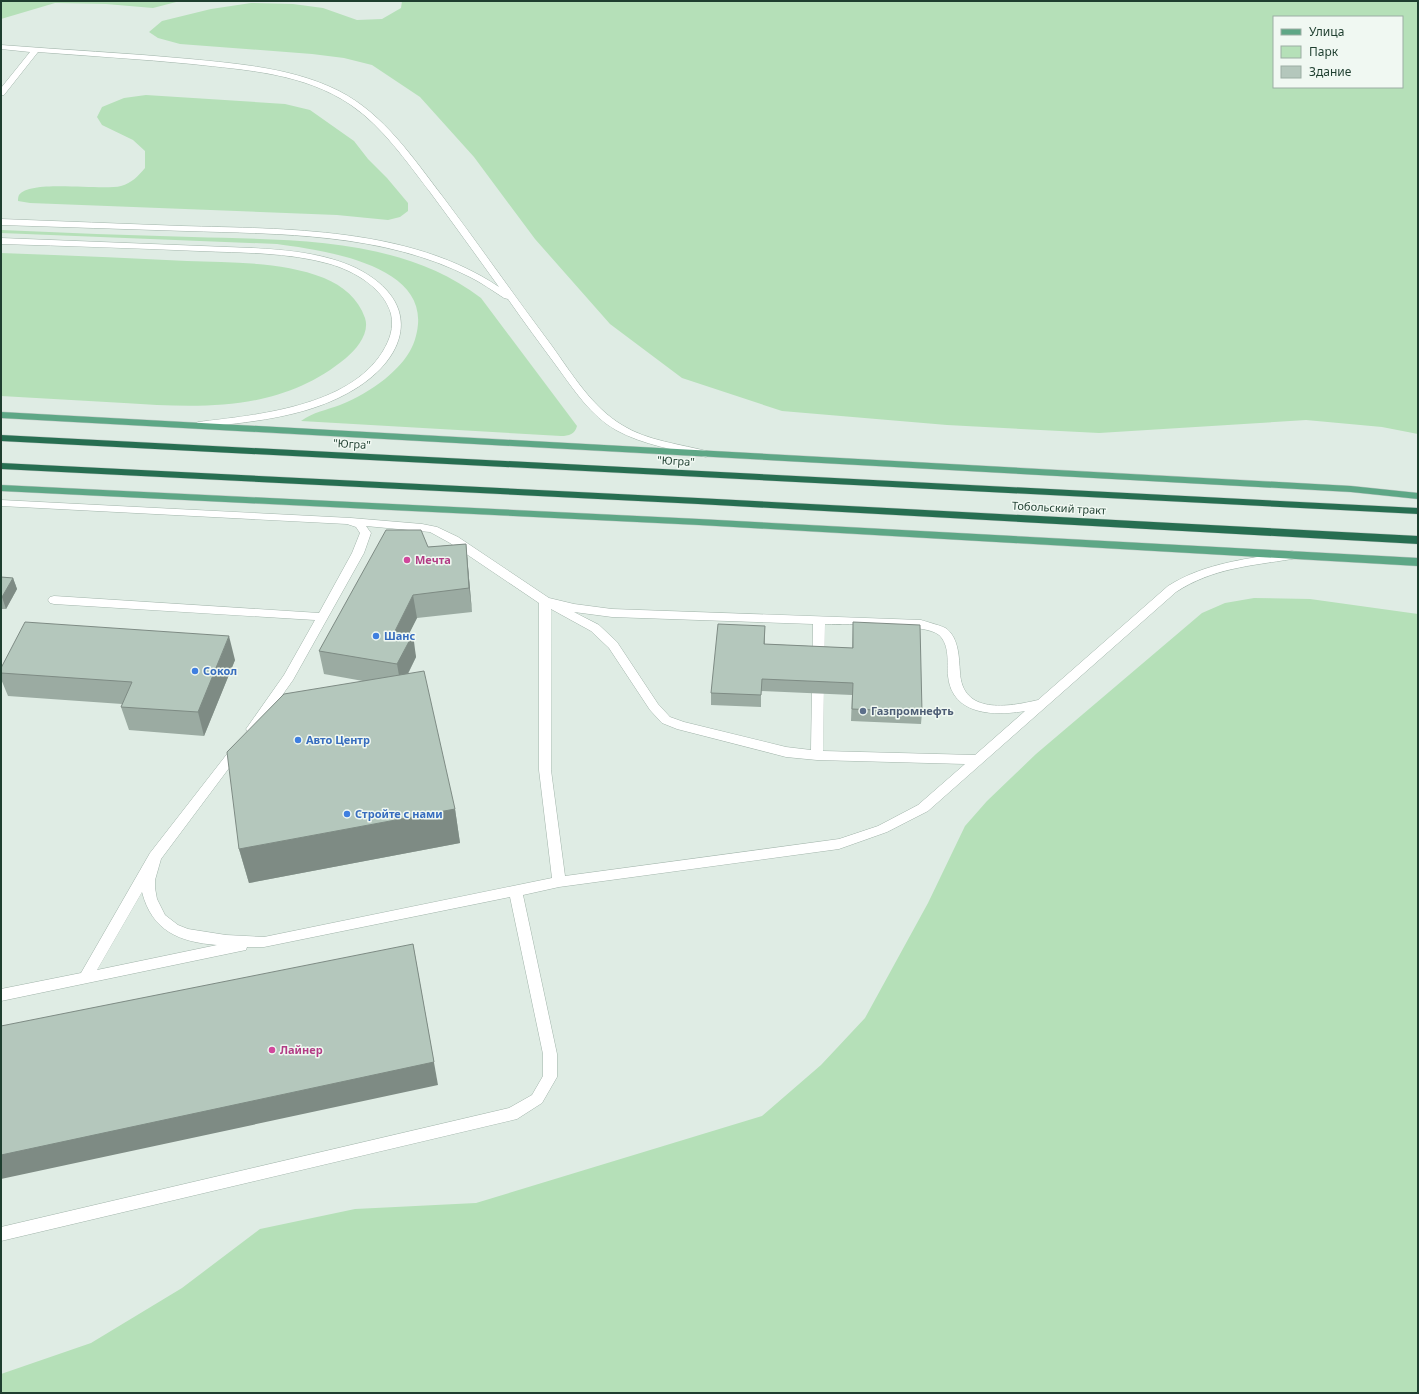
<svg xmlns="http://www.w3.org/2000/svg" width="1419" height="1394" font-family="'Noto Sans',sans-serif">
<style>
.green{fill:#b5e0b8;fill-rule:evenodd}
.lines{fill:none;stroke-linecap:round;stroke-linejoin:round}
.minor-casing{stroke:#a1b4aa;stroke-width:1}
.major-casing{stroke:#c0c9c5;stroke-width:1}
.highway-casing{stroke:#c0c9c5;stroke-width:1}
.minor{fill:#fff;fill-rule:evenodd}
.major{fill:#5ea786;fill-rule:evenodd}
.highway{fill:#276e51;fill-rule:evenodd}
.wall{fill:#9baba2}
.shaded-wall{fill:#7e8b84}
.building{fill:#b4c7bc;stroke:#7e8b84}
.hotel-dot{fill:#d1479c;stroke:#f0f8f2;stroke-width:1.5}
.shop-dot{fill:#3f7fe0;stroke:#f0f8f2;stroke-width:1.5}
.service-dot{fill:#5c6f8a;stroke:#f0f8f2;stroke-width:1.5}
.labels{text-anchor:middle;stroke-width:3;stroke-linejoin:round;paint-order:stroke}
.street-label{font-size:11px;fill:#1e3e2f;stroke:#f0f8f2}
.hotel-label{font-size:11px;font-weight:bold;fill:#b23c85;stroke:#f0f8f2;text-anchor:start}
.shop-label{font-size:11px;font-weight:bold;fill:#366cbe;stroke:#f0f8f2;text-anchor:start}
.service-label{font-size:11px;font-weight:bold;fill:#4e5e75;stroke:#f0f8f2;text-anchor:start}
</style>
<rect width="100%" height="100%" fill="#dfece4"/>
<g class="green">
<polygon points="1,1 180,1 153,8 106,4 55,3 1,19"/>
<path d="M402,1H1418V434L1382,427L1306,420L1099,433L947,425L782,411L682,378L610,324L535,239L474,157L420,97L372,65L344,58L312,54L180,44L158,38L149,32L162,21L211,9L251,3L293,4L323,8L357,20L382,19L401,8ZM1274,17H1402V87H1274Z"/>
<path d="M146,95L285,104L310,110L354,141L368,159L387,178L408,203V211L400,217L388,220L337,215L30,203L18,201C18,199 18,197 19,195C31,179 101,191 121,186C132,183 138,176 145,168V151L133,140L102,125L97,117L102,107L124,98Z"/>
<path d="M1,230C65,233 128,235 192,237C288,240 400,236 481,298L577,426C575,434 569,436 561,436L301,421C313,412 327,410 340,405C356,399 372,389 385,379C404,363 416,348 418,324C423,263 320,250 277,244L1,233Z"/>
<path d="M1,253C63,255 125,258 187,261C232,263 281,261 324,278C343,286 358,298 365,318C370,333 357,349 346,358C281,412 203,408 124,403C83,401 42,398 1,396Z"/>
<polygon points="1254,598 1310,599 1418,614 1418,1393 1,1393 1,1374 91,1343 182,1288 260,1229 355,1209 476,1203 762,1116 821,1065 865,1018 928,903 965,826 987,801 1036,754 1202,613 1225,603"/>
</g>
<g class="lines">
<defs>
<g id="minor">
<path d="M1,45C64,50 127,53 190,59C240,64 293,68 339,91C384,114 413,158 443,197C480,246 515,297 552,346C572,374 592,407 622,425C647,441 681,444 710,452L711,454L706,457C676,450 643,445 616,430C591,416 574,390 558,368C541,345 524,322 508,299L504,298C493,291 482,283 470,277C384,233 280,234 186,231C124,229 63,227 1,225V219C61,221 122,224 182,226C286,229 410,227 499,287C476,255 453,223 430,192C406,161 383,127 351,105C304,73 246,70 192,64C141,59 89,56 38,52L4,95H1V88L30,52L1,49Z"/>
<path d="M1,238L252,248C287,250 324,253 356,268C426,303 407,361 348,393C303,418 248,422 198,428L194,427L193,425L198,422C256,415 349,407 383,351C390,339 394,328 391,314C384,288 354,271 330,264C288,252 242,253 199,251C133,248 67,246 1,244Z"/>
<path d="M1,500L351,518L422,524L437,527L458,537L549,598L574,604L612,609L921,620C927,622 943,626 947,629C959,639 959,658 960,672C962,715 1008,707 1038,700L1168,586C1206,562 1249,559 1292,551L1296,552L1298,555L1296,558L1292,559C1250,566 1213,568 1176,592L928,811L887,832L839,849L559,887L523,895L557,1054V1077L542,1103L517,1119L1,1241V1227L509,1108L532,1095L543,1076V1054L510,897L264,947H247L246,950L241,951L1,1001V989L81,973L150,853L234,745L238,744L242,745L244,748L161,859L155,880V888L157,899L165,915L178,925L188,929L226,935L264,937L552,878L539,770V603L450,543L430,532L366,526L371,533L364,553L293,680L256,732L252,733L248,732L246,729L284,675L315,620L54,604L50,603L48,600L50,597L54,596L319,613L352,553L360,533L356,527L347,524L1,506ZM551,609L591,631L609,648L650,710L662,723L677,729L786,757L817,760L965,764L918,805L878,826L839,839L565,876L551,770ZM574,612L612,617L813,624L811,750L786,747L684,722L670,717L658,704L617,642L599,625ZM825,624C846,625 926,623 939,635C950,645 947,663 948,676C952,716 995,716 1025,711L975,755L823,751ZM142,892C152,931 179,942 217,945L97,970Z"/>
</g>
<g id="major">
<polygon points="1,412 1351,486 1418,493 1418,499 1351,492 1,418"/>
<polygon points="1,485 699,519 1418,558 1418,566 699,525 1,491"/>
</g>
<g id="highway">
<polygon points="1,435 1418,508 1418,514 1,441"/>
<polygon points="1,463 698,498 1418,536 1418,544 698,504 1,469"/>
</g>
</defs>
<use href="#minor" class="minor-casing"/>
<use href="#major" class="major-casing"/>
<use href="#highway" class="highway-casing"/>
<use href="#minor" class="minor"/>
<use href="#major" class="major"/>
<use href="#highway" class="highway"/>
</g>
<g class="wall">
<polygon points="466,544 468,567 472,612 417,618 409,633 416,657 408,674 455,809 460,843 249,883 239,849 363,681 324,674 319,651 428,547"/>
<polygon points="1,577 13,578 17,589 6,609 1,609"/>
<polygon points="853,622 922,712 921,724 851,721 852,695 761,691 761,707 711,705 711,693 765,626 765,644 852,648"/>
<polygon points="235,660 204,736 129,730 121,707 122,704 8,696 1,679 1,668"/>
</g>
<g class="shaded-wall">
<polygon points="466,544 468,567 472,612 469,588"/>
<polygon points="13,578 17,589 6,609 2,597"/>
<polygon points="413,595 417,618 399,654 395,631"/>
<polygon points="413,634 416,657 401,687 397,664"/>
<polygon points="229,636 235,660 204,736 198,712"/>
<polygon points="455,809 460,843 249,883 239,849"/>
<polygon points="413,944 438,1085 1,1179 1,1155"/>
</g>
<g class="building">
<polygon points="386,530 421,530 428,547 466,544 469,588 413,595 395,631 413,634 397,664 319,651"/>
<polygon points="1,577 13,578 2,597 1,597"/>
<polygon points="25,622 229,636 198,712 121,707 132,682 1,673 1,668"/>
<polygon points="853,622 920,625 922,712 852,709 853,683 762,679 761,695 711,693 718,624 765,626 764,644 853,648"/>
<polygon points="424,671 455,809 239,849 227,752 284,694"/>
<polygon points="413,944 434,1062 1,1155 1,1026"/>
</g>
<g class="hotel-dot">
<circle cx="407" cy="560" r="4"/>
<circle cx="272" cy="1050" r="4"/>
</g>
<g class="shop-dot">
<circle cx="376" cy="636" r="4"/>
<circle cx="195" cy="671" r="4"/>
<circle cx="298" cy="740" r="4"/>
<circle cx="347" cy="814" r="4"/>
</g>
<circle class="service-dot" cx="863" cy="711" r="4"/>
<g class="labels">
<g class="street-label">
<text transform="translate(352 444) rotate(3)" y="4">"Югра"</text>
<text transform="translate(676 461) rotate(3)" y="4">"Югра"</text>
<text transform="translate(1059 508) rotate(3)" y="4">Тобольский тракт</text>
</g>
<g class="hotel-label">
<text x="415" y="564">Мечта</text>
<text x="280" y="1054">Лайнер</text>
</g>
<g class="shop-label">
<text x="384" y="640">Шанс</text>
<text x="203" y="675">Сокол</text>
<text x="306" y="744">Авто Центр</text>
<text x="355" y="818">Стройте с нами</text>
</g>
<g class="service-label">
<text x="871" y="715">Газпромнефть</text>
</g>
</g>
<rect width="1419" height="1394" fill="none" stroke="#1e3e2f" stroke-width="4"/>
<rect x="1273" y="16" width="130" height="72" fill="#f0f8f2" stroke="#9caea4"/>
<rect x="1281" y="29" width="20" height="6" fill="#5ea786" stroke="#9caea4"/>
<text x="1309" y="36" font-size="12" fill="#1e3e2f">Улица</text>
<rect x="1281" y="46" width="20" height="12" fill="#b5e0b8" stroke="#9caea4"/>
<text x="1309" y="56" font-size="12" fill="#1e3e2f">Парк</text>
<rect x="1281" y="66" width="20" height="12" fill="#b4c7bc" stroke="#9caea4"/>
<text x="1309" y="76" font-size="12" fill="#1e3e2f">Здание</text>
</svg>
